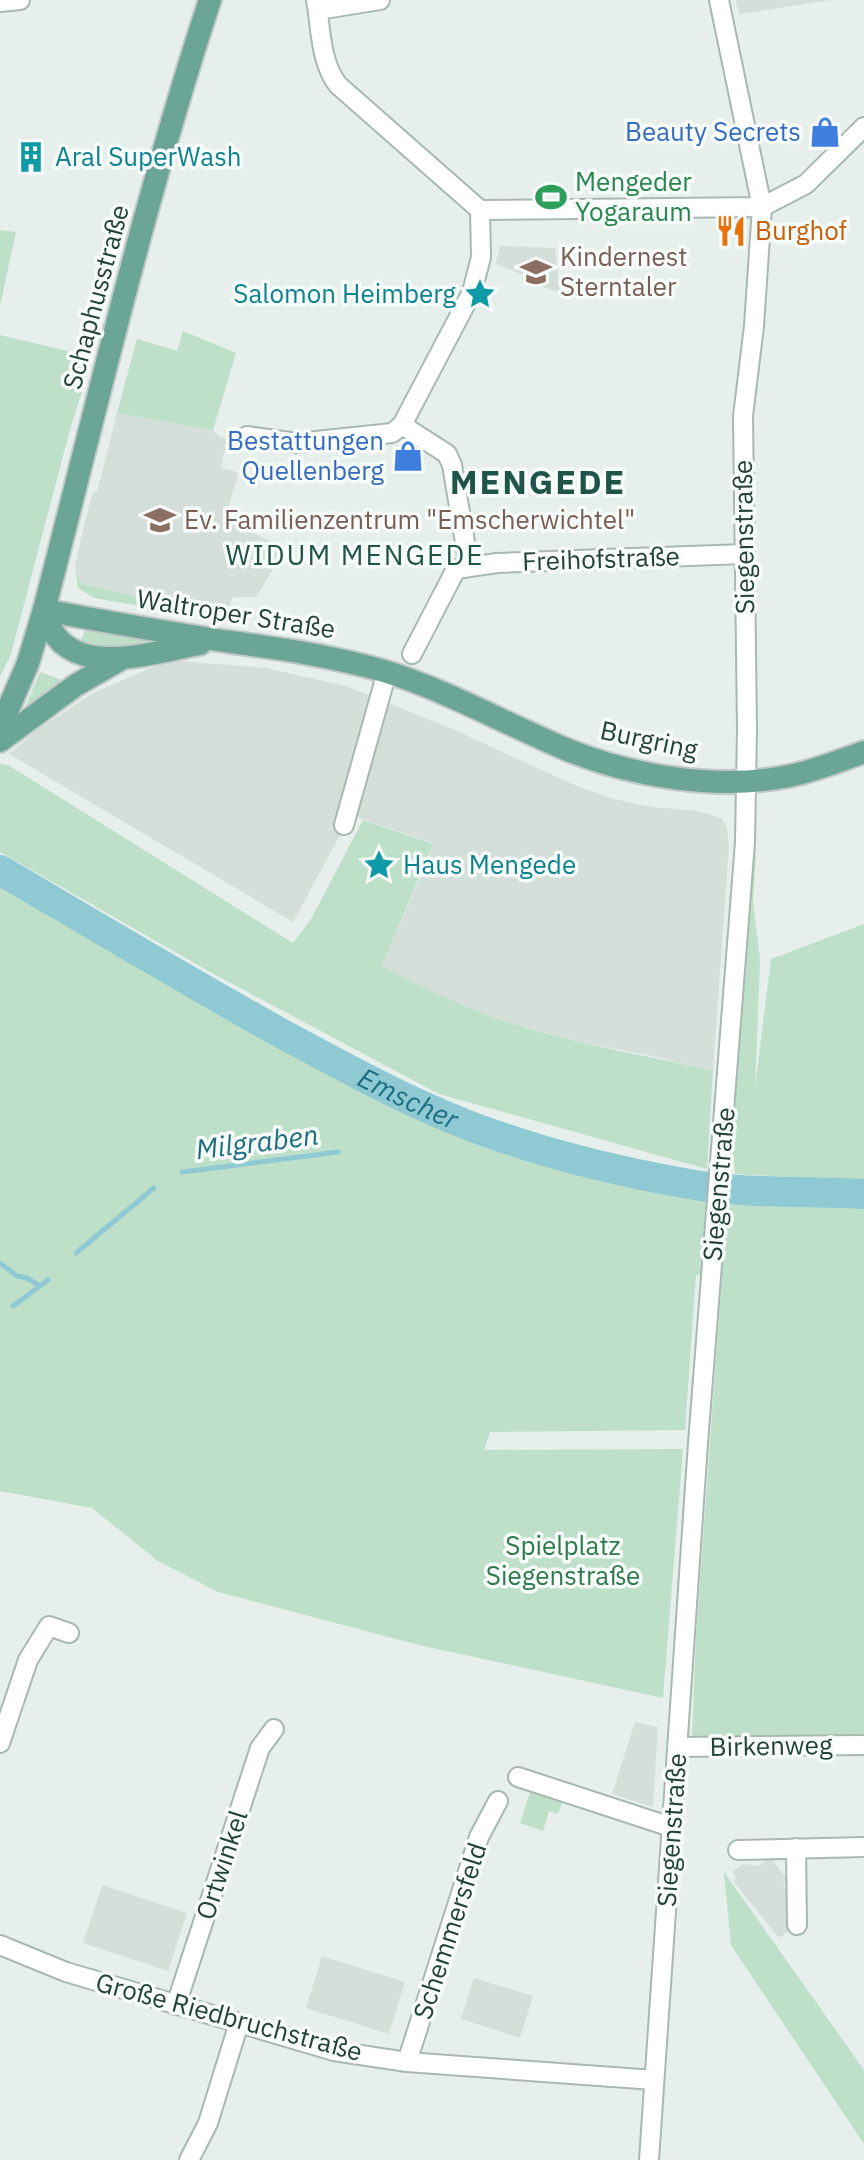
<svg xmlns="http://www.w3.org/2000/svg" width="864" height="2160" font-family="'IBM Plex Sans',sans-serif">
<style>
.built{fill:#d4dfda}
.green{fill:#bfe0c8}
.lines{fill:none;stroke-linecap:round;stroke-linejoin:round}
.stream{stroke:#8ec9d4;stroke-width:5}
.river{stroke:#8ec9d4;stroke-width:30}
.minor-casing{stroke:#a8b8b2;stroke-width:22}
.major-casing{stroke:#c2cac8;stroke-width:26}
.minor{stroke:#fff;stroke-width:18}
.major{stroke:#6aa596;stroke-width:22}
.labels{text-anchor:middle;stroke-width:7;stroke-linejoin:round;paint-order:stroke}
.shop-label{font-size:26px;fill:#366cbe;stroke:#f7fbf9;text-anchor:end}
.culture-label{font-size:26px;fill:#0d838f;stroke:#f7fbf9;text-anchor:start}
.leisure-label{font-size:26px;fill:#27864d;stroke:#f7fbf9;text-anchor:start}
.food-label{font-size:26px;fill:#c56008;stroke:#f7fbf9;text-anchor:start}
.education-label{font-size:26px;fill:#785e54;stroke:#f7fbf9;text-anchor:start}
.street-label{font-size:26px;fill:#24423a;stroke:#f7fbf9}
.park-label{font-size:26px;fill:#2d7a4b;stroke:#f7fbf9}
.neighbourhood-label{font-size:28px;letter-spacing:2px;fill:#1f5548;stroke:#f7fbf9}
.water-label{font-size:28px;font-style:italic;fill:#1c6f80;stroke:#f7fbf9}
.district-label{font-size:34px;font-weight:bold;letter-spacing:2px;fill:#1f5548;stroke:#f7fbf9}
</style>
<rect width="100%" height="100%" fill="#e6efeb"/>
<g class="built">
<polygon points="736,0 832,0 739,14"/>
<polygon points="500,246 555,248 560,293 543,287 523,275 496,264"/>
<polygon points="117,413 213,430 220,437 227,439 221,468 235,471 238,475 227,512 241,528 280,545 272,571 256,597 233,597 223,621 168,611 168,608 142,598 83,584 77,576 75,566 81,538 93,492 97,492"/>
<polygon points="169,660 266,668 346,686 455,730 572,784 614,799 652,807 698,811 722,818 727,828 729,847 713,1071 647,1055 579,1042 510,1023 445,999 382,966 430,854 432,843 351,815 293,922 9,754 37,730 93,693"/>
<polygon points="635,1722 658,1727 653,1807 612,1794"/>
<polygon points="770,1857 788,1880 783,1885 790,1894 790,1930 779,1938 733,1881 736,1878 732,1872 743,1864 759,1866"/>
<polygon points="102,1885 187,1913 168,1971 83,1943"/>
<polygon points="322,1956 405,1982 389,2034 306,2008"/>
<polygon points="474,1978 533,1996 520,2038 461,2019"/>
</g>
<g class="green">
<polygon points="0,230 16,232 0,306"/>
<polygon points="183,331 236,353 213,430 117,413 137,339 177,351"/>
<polygon points="0,335 89,356 84,385 69,433 11,654 0,677"/>
<polygon points="75,566 77,576 83,584 142,598 169,608 168,611 94,598 78,588"/>
<polygon points="87,627 156,641 156,643 128,651 78,646"/>
<polygon points="40,672 70,683 24,710"/>
<path d="M0,764L8,765L293,943L311,919L363,820L433,844L382,966C424,988 466,1009 511,1023C577,1045 646,1055 713,1071L707,1169L439,1094L210,972L0,852Z"/>
<polygon points="752,851 756,855 753,901 760,960 755,1088 771,959 864,924 864,1181 735,1174 732,1147"/>
<path d="M0,870C92,924 184,979 277,1031C349,1070 423,1112 501,1137C562,1158 626,1173 689,1184C746,1194 806,1192 864,1194V1742L692,1739L696,1637L722,1275H696L685,1430L490,1432L484,1450L683,1449L663,1698L419,1645L218,1592L158,1561L92,1508L0,1491Z"/>
<polygon points="530,1792 562,1803 558,1814 549,1811 543,1831 520,1823"/>
<polygon points="724,1872 864,2070 864,2144 731,1945"/>
</g>
<g class="lines">
<g class="stream">
<polyline points="380,1098 387,1088"/>
<polyline points="182,1172 338,1152"/>
<polyline points="76,1253 154,1188"/>
<polyline points="0,1263 17,1276 27,1278 40,1286"/>
<polyline points="13,1306 48,1280"/>
</g>
<path class="river" id="s1" d="M0,870C92,924 184,979 277,1031C349,1070 423,1111 501,1137C562,1158 626,1173 689,1184C746,1194 806,1191 864,1194"/>
<defs>
<g id="minor">
<path d="M316,0C321,28 320,62 338,85L480,210L762,207L806,184L864,127"/>
<polyline points="0,2 20,0"/>
<polyline points="318,10 380,0"/>
<polyline points="402,425 447,454 452,465 469,566"/>
<polyline points="247,436 297,443 392,433 402,425 472,292 481,257 480,210"/>
<polyline points="412,654 456,569 497,563 745,554"/>
<polyline points="344,825 387,672"/>
<polyline points="0,1743 28,1660 49,1626 69,1633"/>
<polyline points="678,1747 864,1745"/>
<polyline points="518,1777 671,1827"/>
<polyline points="796,1848 797,1925"/>
<polyline points="738,1850 864,1847"/>
<polyline points="0,1945 66,1972 334,2051 407,2062 654,2080"/>
<polyline points="176,2005 260,1748 274,1729"/>
<polyline points="407,2062 479,1837 498,1801"/>
<polyline points="189,2160 208,2123 239,2023"/>
<polyline points="649,2160 698,1443 745,842 747,729 743,416 754,326 762,207 719,0"/>
</g>
<g id="major">
<path d="M44,610C101,621 159,631 217,640C274,648 329,655 384,671C446,690 504,723 563,748C629,776 718,791 789,776C815,771 839,761 864,752"/>
<path d="M44,610C62,684 147,653 200,644"/>
<path d="M0,728L28,663L44,610C97,406 144,200 210,0"/>
<polyline points="0,741 76,685 123,658"/>
</g>
</defs>
<use href="#minor" class="minor-casing"/>
<use href="#major" class="major-casing"/>
<use href="#minor" class="minor"/>
<use href="#major" class="major"/>
</g>
<defs>
<symbol id="shop-bare" viewBox="-9 -9 18 18"><path d="M-5-2.5h2.3a2.7 3.5 0 0 1 5.4 0H5L5.5 6h-11ZM-1.5-2.5h3a1.5 2.3 0 0 0-3 0Z" fill="#3f7fe0" stroke="#f7fbf9" stroke-width="2.5" paint-order="stroke"/></symbol>
<symbol id="building-bare" viewBox="-9 -9 18 18"><path d="M-4-6H4V6H1V3H-1V6H-4ZM-2.5-4.3h1.7v1.8h-1.7ZM.8-4.3h1.7v1.8H.8ZM-2.5-1h1.7V.8h-1.7ZM.8-1h1.7V.8H.8Z" fill="#0f9aa8" stroke="#f7fbf9" stroke-width="2.5" paint-order="stroke"/></symbol>
<symbol id="stadium-bare" viewBox="-9 -9 18 18"><path d="M0-5a6.5 5 0 1 0 0 10a6.5 5 0 1 0 0-10ZM-3.5-1.8h7v3.6h-7Z" fill="#2e9e5b" stroke="#f7fbf9" stroke-width="2.5" paint-order="stroke"/></symbol>
<symbol id="restaurant-bare" viewBox="-9 -9 18 18"><path d="M-5-6h1v4h1v-4h1v4h1v-4h1v5L-1.5 .5V6h-2V.5L-5-1ZM5-6V6H3V1.5H1.5Q1.5-4 5-6Z" fill="#e8710a" stroke="#f7fbf9" stroke-width="2.5" paint-order="stroke"/></symbol>
<symbol id="school-bare" viewBox="-9 -9 18 18"><path d="M0-5L7-2L0 1L-7-2ZM-4 1L0 2.5L4 1V4Q0 6-4 4Z" fill="#8d6e63" stroke="#f7fbf9" stroke-width="2.5" paint-order="stroke"/></symbol>
<symbol id="sight-bare" viewBox="-9 -9 18 18"><path d="M0-6L1.8-2.2L6-1.7L2.9 1.2L3.7 5.4L0 3.3L-3.7 5.4L-2.9 1.2L-6-1.7L-1.8-2.2Z" fill="#0f9aa8" stroke="#f7fbf9" stroke-width="2.5" paint-order="stroke"/></symbol>
</defs>
<g fill-rule="evenodd">
<use href="#shop-bare" x="803" y="110" width="44" height="44"/>
<use href="#building-bare" x="9" y="135" width="44" height="44"/>
<use href="#stadium-bare" x="529" y="175" width="44" height="44"/>
<use href="#restaurant-bare" x="709" y="209" width="44" height="44"/>
<use href="#school-bare" x="514" y="250" width="44" height="44"/>
<use href="#sight-bare" x="458" y="272" width="44" height="44"/>
<use href="#shop-bare" x="386" y="434" width="44" height="44"/>
<use href="#school-bare" x="138" y="498" width="44" height="44"/>
<use href="#sight-bare" x="357" y="843" width="44" height="44"/>
</g>
<g class="labels">
<g class="shop-label">
<text x="801" y="141">Beauty Secrets</text>
<text x="384" y="450">Bestattungen<tspan x="384" dy="30">Quellenberg</tspan></text>
</g>
<g class="culture-label">
<text x="55" y="166">Aral SuperWash</text>
<text x="456" y="303" text-anchor="end">Salomon Heimberg</text>
<text x="403" y="874">Haus Mengede</text>
</g>
<g class="leisure-label">
<text x="575" y="191">Mengeder<tspan x="575" dy="30">Yogaraum</tspan></text>
</g>
<g class="food-label">
<text x="755" y="240">Burghof</text>
</g>
<g class="education-label">
<text x="560" y="266">Kindernest<tspan x="560" dy="30">Sterntaler</tspan></text>
<text x="184" y="529">Ev. Familienzentrum "Emscherwichtel"</text>
</g>
<g class="street-label">
<text transform="translate(96 297) rotate(-75)" y="9">Schaphusstraße</text>
<text transform="translate(744 537) rotate(-91)" y="9">Siegenstraße</text>
<text transform="translate(601 559) rotate(-2)" y="9">Freihofstraße</text>
<text transform="translate(236 614) rotate(9)" y="9">Waltroper Straße</text>
<text transform="translate(649 740) rotate(12)" y="9">Burgring</text>
<text transform="translate(719 1184) rotate(-85)" y="9">Siegenstraße</text>
<text transform="translate(771 1746) rotate(-1)" y="9">Birkenweg</text>
<text transform="translate(672 1830) rotate(-86)" y="9">Siegenstraße</text>
<text transform="translate(222 1865) rotate(-72)" y="9">Ortwinkel</text>
<text transform="translate(450 1931) rotate(-72)" y="9">Schemmersfeld</text>
<text transform="translate(229 2017) rotate(15)" y="9">Große Riedbruchstraße</text>
</g>
<g class="park-label">
<text x="563" y="1555">Spielplatz<tspan x="563" dy="30">Siegenstraße</tspan></text>
</g>
<g class="neighbourhood-label">
<text x="355" y="565">WIDUM MENGEDE</text>
</g>
<g class="water-label">
<text dy="10" stroke="none"><textPath href="#s1" startOffset="468">Emscher</textPath></text>
<text transform="translate(257 1142) rotate(-7)" y="10">Milgraben</text>
</g>
<g class="district-label">
<text x="538" y="494">MENGEDE</text>
</g>
</g>
</svg>
